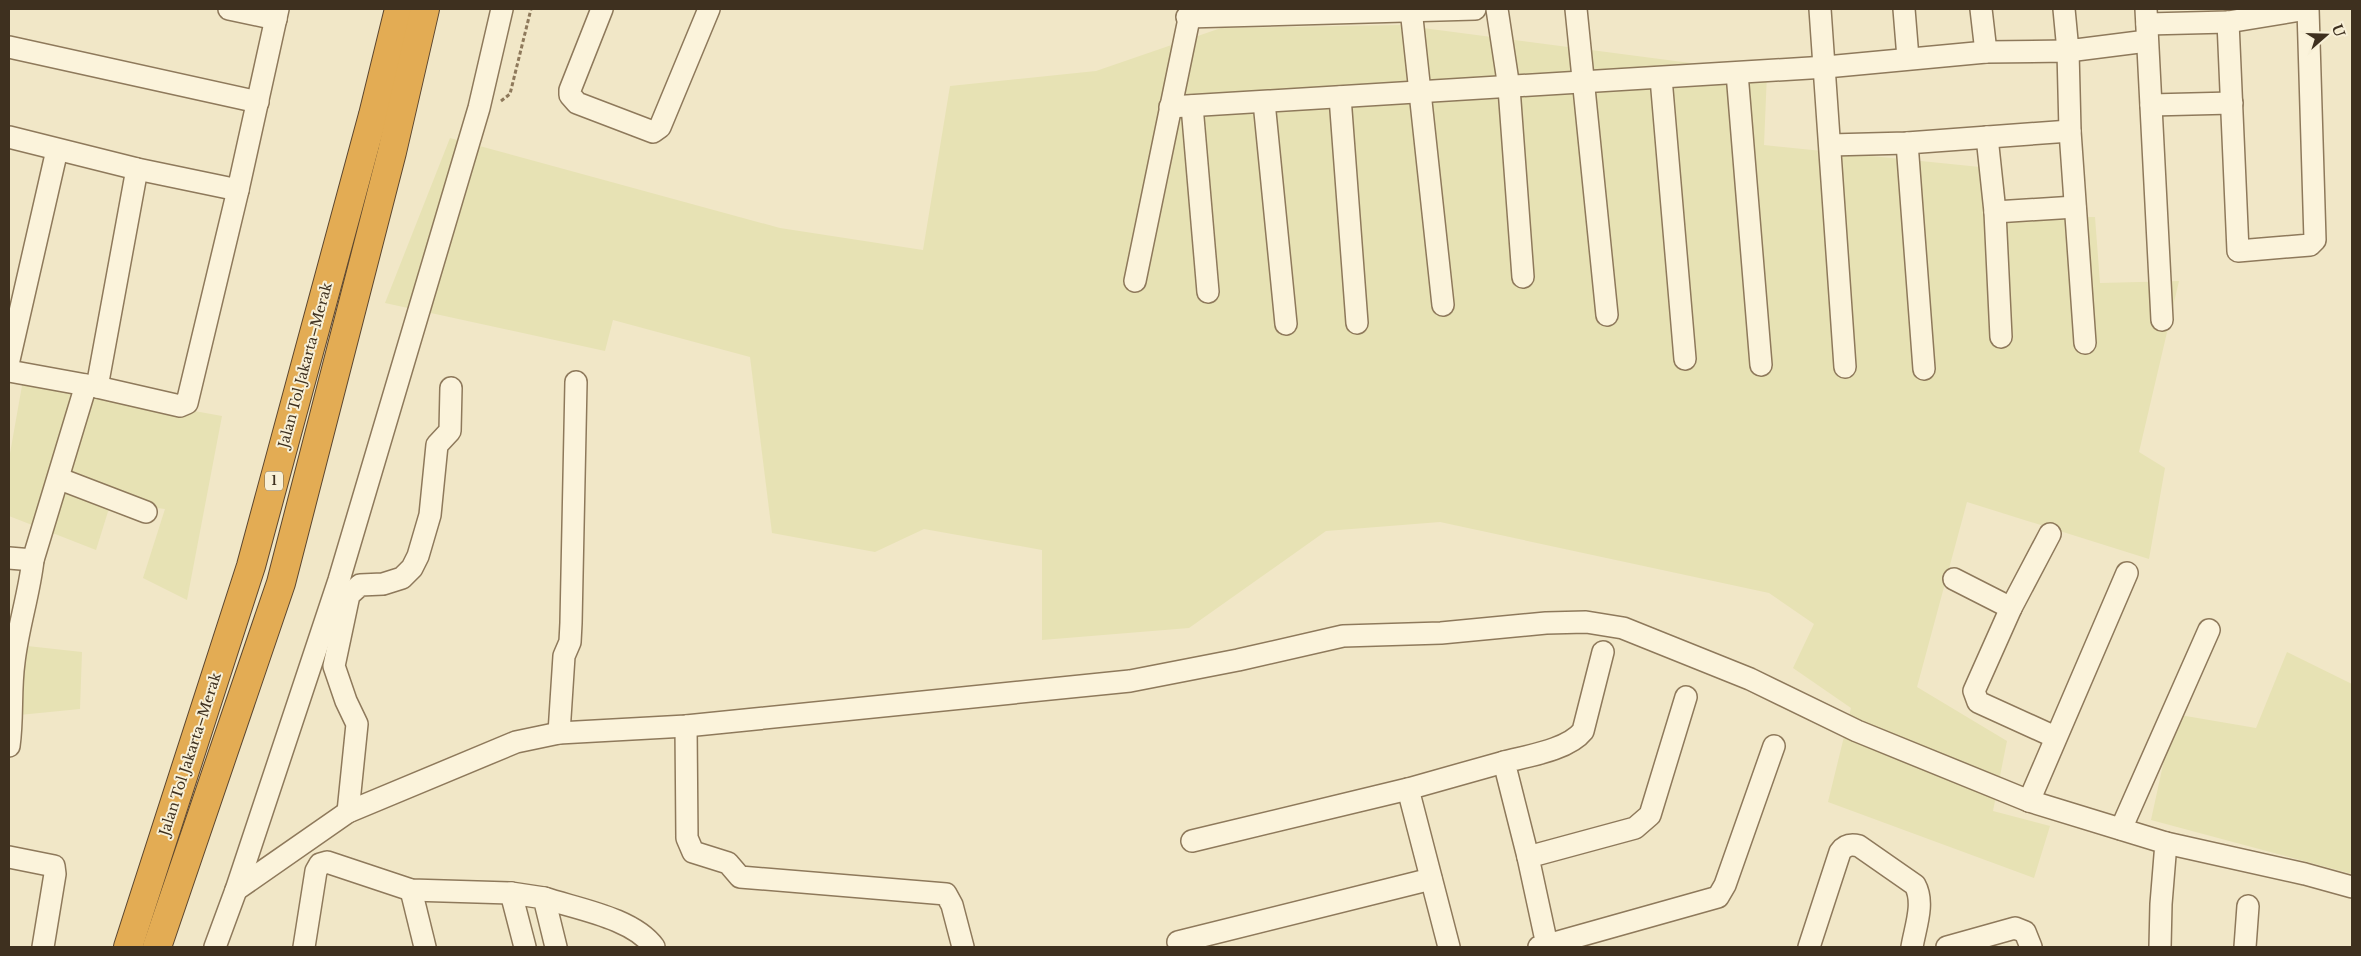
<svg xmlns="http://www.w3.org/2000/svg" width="2361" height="956" font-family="'Libre Baskerville',serif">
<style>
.farmland{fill:#e7e2b4}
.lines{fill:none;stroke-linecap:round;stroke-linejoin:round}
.minor-casing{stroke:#8e795b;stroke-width:24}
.highway-casing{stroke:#5c462f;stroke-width:30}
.path{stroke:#8e795b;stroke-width:3;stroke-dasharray:4 2.5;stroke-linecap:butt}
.minor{stroke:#fbf3db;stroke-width:21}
.highway{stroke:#e3ac54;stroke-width:28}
.labels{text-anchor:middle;stroke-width:4;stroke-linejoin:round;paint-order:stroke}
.shield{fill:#f8f0d7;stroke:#766a56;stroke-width:1}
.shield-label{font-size:12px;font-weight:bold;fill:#3e301f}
.street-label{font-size:14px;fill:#3e301f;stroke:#f8f0d7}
</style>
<rect width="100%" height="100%" fill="#f1e7c7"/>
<g class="farmland">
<polygon points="1400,25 1767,73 1764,145 1980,167 1987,218 2095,217 2100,283 2179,281 2139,452 2165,468 2149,559 1967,502 1917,687 2007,741 1993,811 2050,826 2034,878 1828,802 1851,708 1793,668 1814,624 1769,593 1440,522 1326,531 1189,628 1042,640 1042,550 924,529 875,552 772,533 750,357 613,320 605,351 385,303 450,138 780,228 923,250 950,86 1096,71 1221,28"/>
<polygon points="23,380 222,416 187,600 143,578 165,509 111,502 96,550 9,516 9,459"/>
<polygon points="9,644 82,652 80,709 9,716"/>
<polygon points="2287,652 2352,684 2352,874 2151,820 2174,714 2256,728"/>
</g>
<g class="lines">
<defs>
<g id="minor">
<polyline points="229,9 276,19"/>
<polyline points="602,9 570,90 570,95 577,103 653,132 660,127 709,9"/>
<polyline points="1411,9 1443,305"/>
<polyline points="1497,9 1509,88 1523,277"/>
<polyline points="1576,9 1607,315"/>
<polyline points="1820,9 1845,367"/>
<polyline points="1904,9 1908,58"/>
<polyline points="1981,9 1986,52"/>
<polyline points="2064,9 2068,51 2147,41"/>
<polyline points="2146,9 2162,320"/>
<polyline points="1187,17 1475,9"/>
<polyline points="2228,22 2238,251 2310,245 2315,240 2308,9"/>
<polyline points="2147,24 2228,22 2307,9"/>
<polyline points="9,47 258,102"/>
<polyline points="1737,73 1761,365"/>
<polyline points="1661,78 1685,359"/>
<polyline points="1340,97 1357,323"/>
<polyline points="1264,102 1286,324"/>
<polyline points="2151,105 2232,103"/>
<polyline points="1192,106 1208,292"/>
<polyline points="1170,107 1826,67 1986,52 2068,51 2070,131 2085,343"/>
<polyline points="9,137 137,169 238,190"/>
<polyline points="1987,137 1995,212 2001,337"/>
<polyline points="1907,143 1924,369"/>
<polyline points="1830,145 1907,143 2070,131"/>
<polyline points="1995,212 2075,207"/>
<polyline points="1135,281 1191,9"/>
<polyline points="9,360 57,150"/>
<polyline points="9,371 97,387 180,406 187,403 238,190 278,9"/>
<polyline points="97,387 137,169"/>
<polyline points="60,479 146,512"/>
<polyline points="2050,534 2011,608 1974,691 1978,702 2055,737"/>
<polyline points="9,558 33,560"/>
<polyline points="1954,579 2011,608"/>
<polyline points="686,726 687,838 693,852 728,863 740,877 946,894 952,905 963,947"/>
<polyline points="559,733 564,656 570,642 571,623 576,382"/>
<path d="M9,746C13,718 10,690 14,662C18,627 29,595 33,560L86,385"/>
<polyline points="2029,801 2127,573"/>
<polyline points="348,812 357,724 346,701 334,666 349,595 360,585 383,584 402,578 412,568 418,556 430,515 437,445 450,431 451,388"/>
<polyline points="2121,829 2209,630"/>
<polyline points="1192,841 1408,789"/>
<polyline points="2166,843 2305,874 2352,887"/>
<polyline points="9,857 54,866 55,874 43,947"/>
<path d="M1528,857L1504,762C1527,756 1568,750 1583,731L1603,652"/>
<polyline points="236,890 348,812 516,742 559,733 686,726 1130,681 1238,660 1343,636 1441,633 1546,623 1586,622 1623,628 1750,679 1857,731 2029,801 2166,843 2161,904 2160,947"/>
<polyline points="411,890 425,947"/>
<polyline points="511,893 525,947"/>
<path d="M544,898C577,909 633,918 654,947"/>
<polyline points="1178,942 1431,879"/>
<polyline points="215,947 236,890 339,580 479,108 502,9"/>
<polyline points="304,947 316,871 320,864 327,862 411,890 511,893 544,898 556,947"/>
<polyline points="1449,947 1408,789 1504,762"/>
<polyline points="1539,947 1547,945 1528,857 1635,828 1650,815 1686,697"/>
<polyline points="1547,947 1547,945 1718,897 1725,885 1774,746"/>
<path d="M1809,947L1840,852C1845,845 1851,844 1859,846L1915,885C1925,903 1915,928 1912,947"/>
<polyline points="1947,947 2015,928 2025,932 2031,947"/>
<polyline points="2245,947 2248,906"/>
</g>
<g id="highway">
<polyline points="128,947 251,566 373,115 399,9"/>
<polyline points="157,947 281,583 392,152 425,9"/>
</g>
</defs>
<use href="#minor" class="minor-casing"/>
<use href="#highway" class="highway-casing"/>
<polyline class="path" points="501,101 510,94 531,9"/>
<use href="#minor" class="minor"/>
<use href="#highway" class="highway"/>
</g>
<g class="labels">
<rect class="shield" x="265" y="471.5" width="18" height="19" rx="4"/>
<g class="shield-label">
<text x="274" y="485">1</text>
</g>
<g class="street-label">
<text transform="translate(305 365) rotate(-75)" y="5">Jalan Tol Jakarta–Merak</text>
<text transform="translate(190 754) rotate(-72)" y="5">Jalan Tol Jakarta–Merak</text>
</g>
</g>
<rect width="2361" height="956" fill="none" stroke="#3e301f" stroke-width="20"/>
<g transform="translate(2326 35) rotate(70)" stroke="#f8f0d7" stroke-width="4" paint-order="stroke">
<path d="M0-4L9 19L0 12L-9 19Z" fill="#3e301f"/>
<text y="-8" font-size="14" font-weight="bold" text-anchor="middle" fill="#3e301f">U</text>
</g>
</svg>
